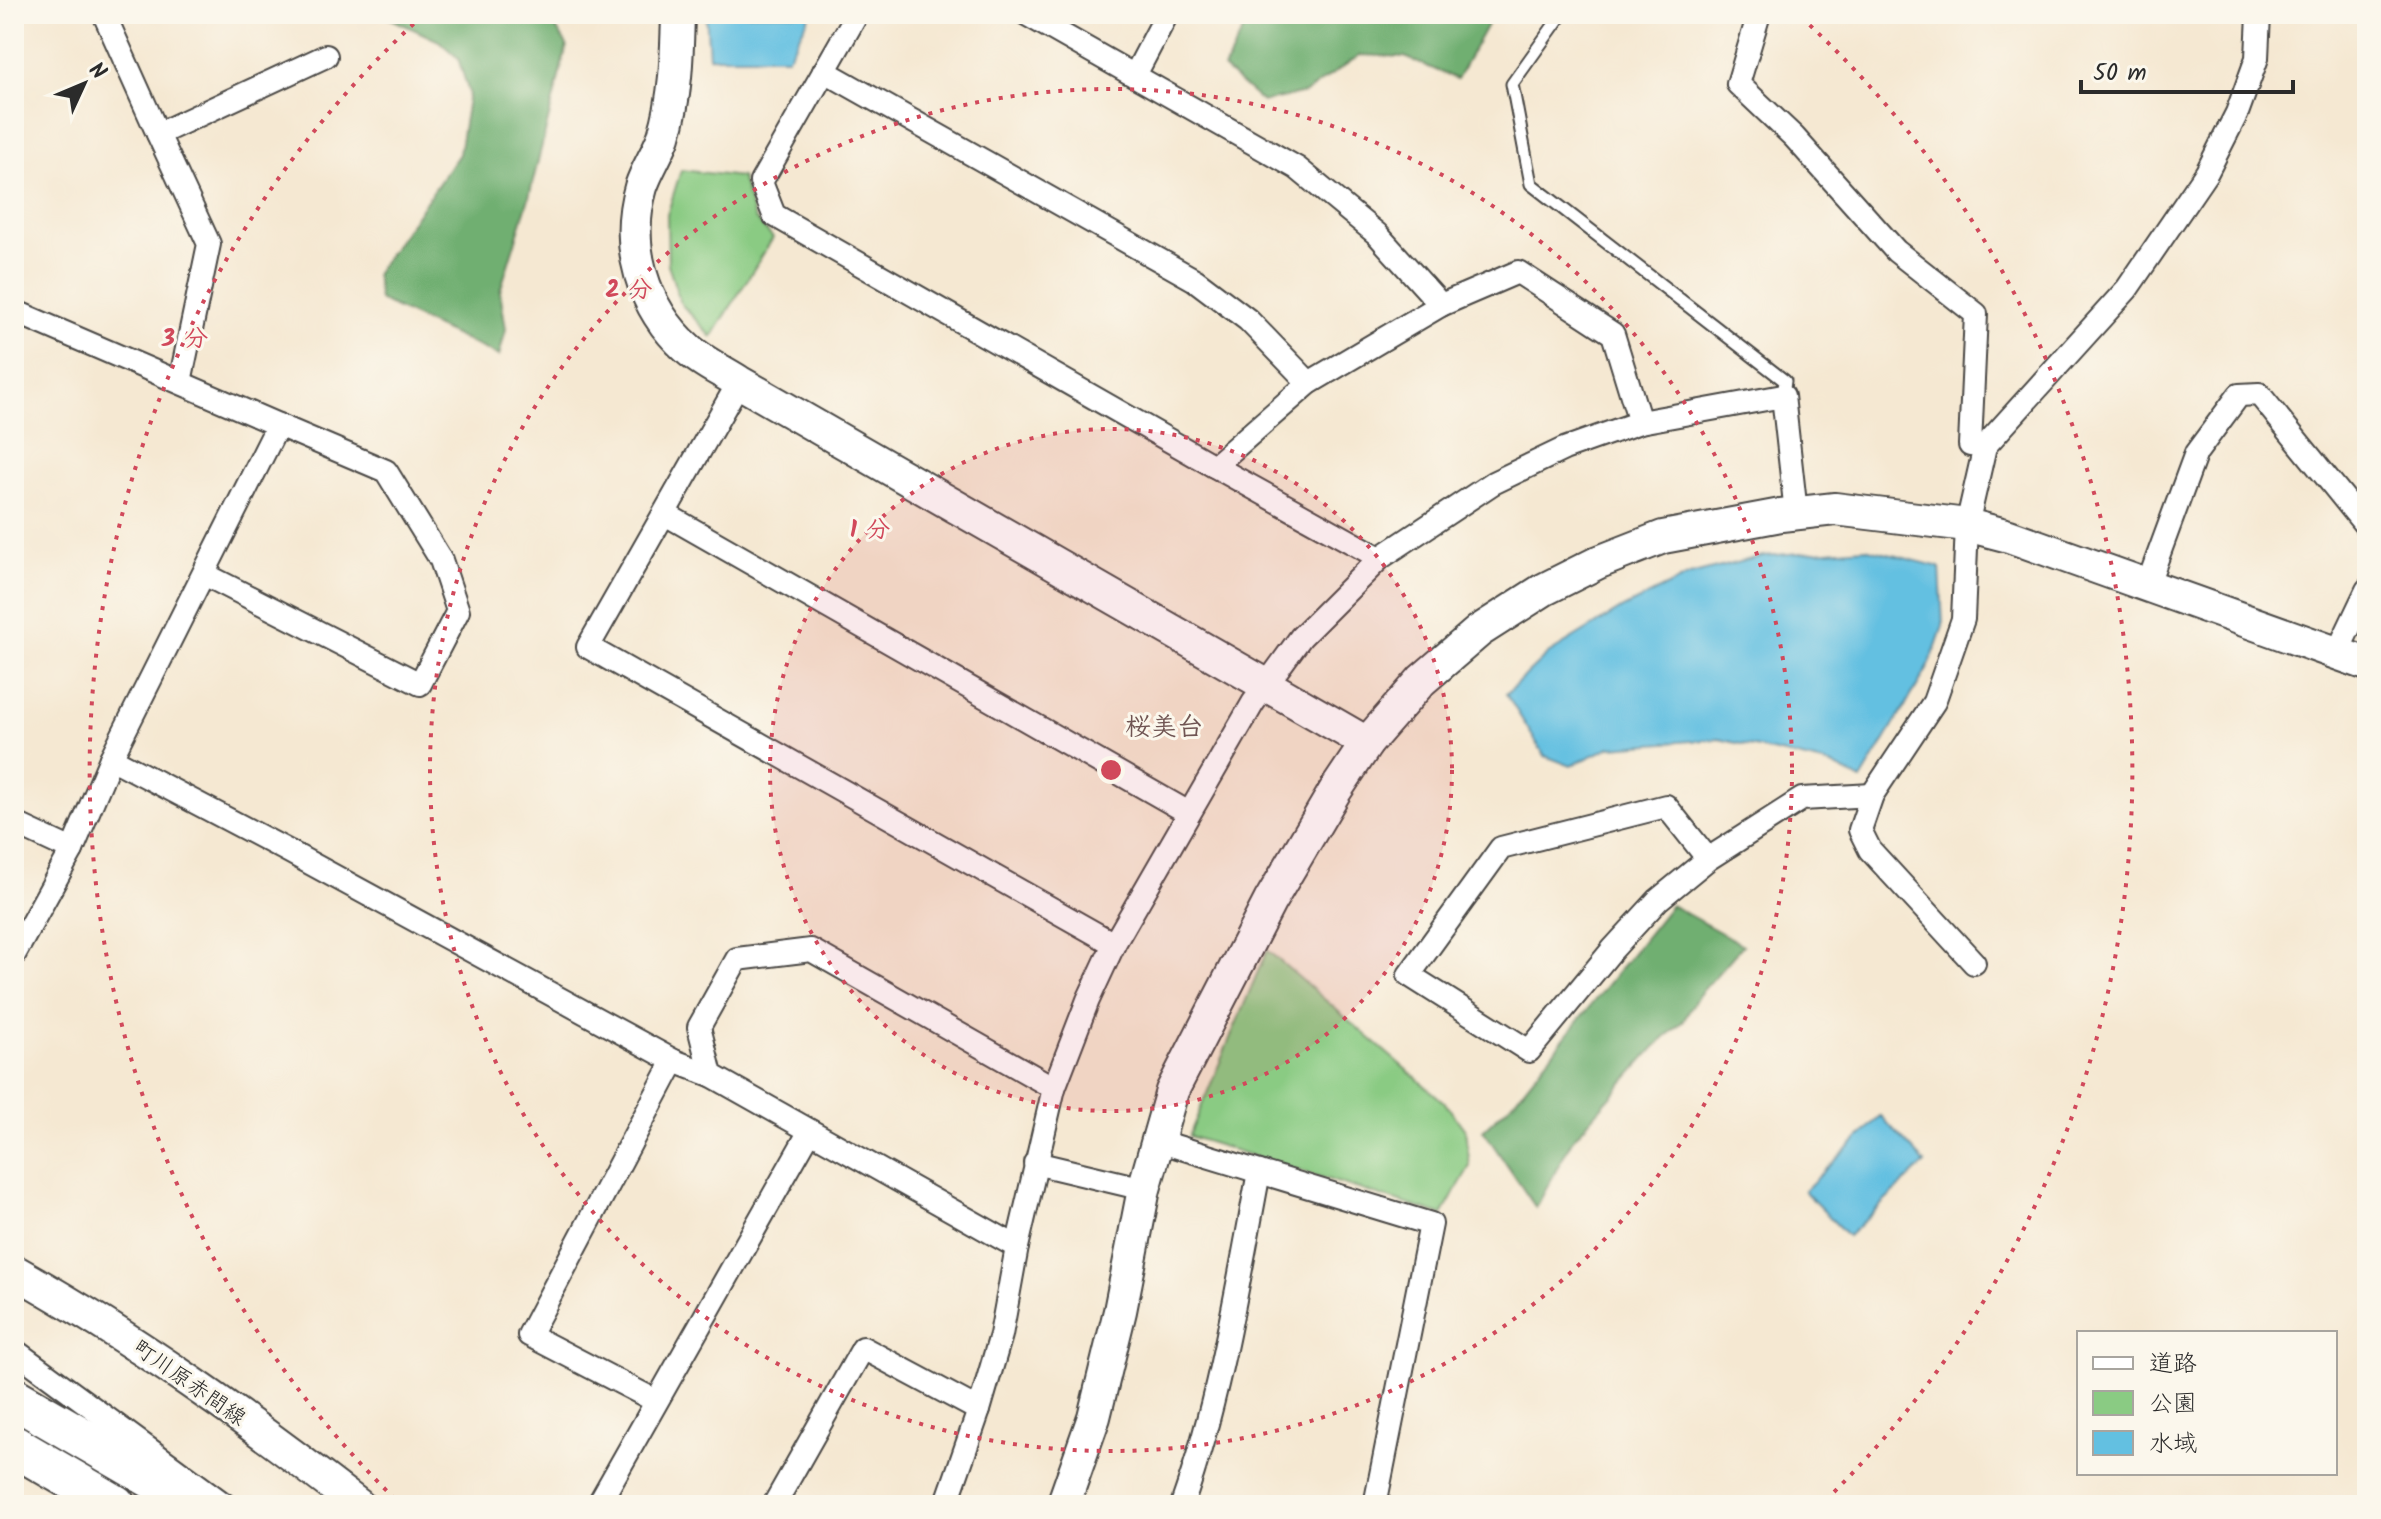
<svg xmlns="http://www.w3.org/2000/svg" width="2381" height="1519" font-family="Kalam,'Klee One',sans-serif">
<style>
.green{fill:#8acb83;stroke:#5a7b57;stroke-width:2}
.forest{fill:#6faf71;stroke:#4d6d4e;stroke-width:2}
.water{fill:#63c0e1;stroke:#477686;stroke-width:2}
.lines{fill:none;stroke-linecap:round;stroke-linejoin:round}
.lane-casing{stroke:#494744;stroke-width:15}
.street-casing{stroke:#494744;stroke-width:26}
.secondary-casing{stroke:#494744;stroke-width:36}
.highway-casing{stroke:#494744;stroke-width:44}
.lane{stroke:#fff;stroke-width:11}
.street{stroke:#fff;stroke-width:22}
.secondary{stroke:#fff;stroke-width:32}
.highway{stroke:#fff;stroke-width:40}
.ring{fill:none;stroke:#d1495b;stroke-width:4;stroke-dasharray:4 8}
.labels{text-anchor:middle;stroke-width:6;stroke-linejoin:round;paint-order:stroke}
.street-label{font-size:22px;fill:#2b2b2b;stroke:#fbf7ec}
.quarter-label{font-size:26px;font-weight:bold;fill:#705553;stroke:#fbf7ec}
.centre{fill:#d1495b;stroke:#fbf7ec;stroke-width:4}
.ring-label{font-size:24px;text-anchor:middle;font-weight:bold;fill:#d1495b;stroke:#fbf7ec;stroke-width:6;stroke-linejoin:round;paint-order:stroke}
</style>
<rect width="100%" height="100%" fill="#fbf7ec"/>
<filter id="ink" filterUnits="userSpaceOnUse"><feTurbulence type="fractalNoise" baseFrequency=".0125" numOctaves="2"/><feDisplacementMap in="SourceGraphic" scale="16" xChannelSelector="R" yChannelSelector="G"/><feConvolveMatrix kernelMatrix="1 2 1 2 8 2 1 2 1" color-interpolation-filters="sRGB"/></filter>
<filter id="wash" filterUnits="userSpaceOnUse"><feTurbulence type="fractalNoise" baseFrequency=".006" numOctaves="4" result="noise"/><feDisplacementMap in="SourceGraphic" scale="32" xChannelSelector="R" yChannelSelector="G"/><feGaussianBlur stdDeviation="1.8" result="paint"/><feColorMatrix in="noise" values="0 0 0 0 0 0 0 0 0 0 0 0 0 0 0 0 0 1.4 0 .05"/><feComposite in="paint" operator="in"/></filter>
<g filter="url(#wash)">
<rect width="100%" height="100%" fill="#f5e8d2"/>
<g class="green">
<polygon points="681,170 741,177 755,219 773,238 712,337 681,304 668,265 667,215"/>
<polygon points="1267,950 1445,1103 1465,1130 1470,1166 1442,1215 1189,1136"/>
</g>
<g class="forest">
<polygon points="381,14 540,14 552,22 567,45 528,201 500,291 506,329 499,356 379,300 376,273 459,154 469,93 458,58 439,41"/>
<polygon points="1251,14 1493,14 1457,79 1405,57 1360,55 1305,93 1262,102 1224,69"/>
<polygon points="1671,905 1743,945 1697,997 1684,1020 1654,1048 1572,1140 1536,1208 1483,1130 1514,1101"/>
</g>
<g class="water">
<polygon points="706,14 811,14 788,57 709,57"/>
<polygon points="1865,548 1940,567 1943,626 1929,666 1861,780 1832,765 1719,739 1610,747 1571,766 1545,756 1506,694 1548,654 1623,608 1690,575 1763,556"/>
<polygon points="1881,1116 1925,1163 1848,1236 1804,1191"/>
</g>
</g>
<g filter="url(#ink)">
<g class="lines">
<defs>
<polyline id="lane" points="1562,14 1512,84 1531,184 1785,381 1783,396"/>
<g id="street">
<polyline points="104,14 158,134 326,56"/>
<polyline points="857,14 761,182 774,215 1214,466"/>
<polyline points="1026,14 1297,168 1377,234 1441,305"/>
<polyline points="1759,14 1738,84 1794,137 1896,251 1976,314 1970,445 1985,446"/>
<polyline points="824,71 1195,280 1248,320 1309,383"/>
<polyline points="1135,75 1167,14"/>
<polyline points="158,134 209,244 180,382"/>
<polyline points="14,311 278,425 111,758 72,850 14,955"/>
<polyline points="739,382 588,647 1114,944"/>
<polyline points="665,514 1189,813"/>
<polyline points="1380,558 1214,466 1309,383 1441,305 1518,272 1613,334 1640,422"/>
<polyline points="204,574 420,684 458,611 441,560 386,471 278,425"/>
<polyline points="2147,586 2196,453 2239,395 2259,394 2367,527"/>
<polyline points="2337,653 2367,590"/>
<polyline points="111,758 288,851 674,1061 711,1075"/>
<polyline points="14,823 72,850"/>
<polyline points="1708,859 1658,900 1613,949 1529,1051 1409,975 1501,848 1666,806 1708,859 1802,799 1872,795"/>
<polyline points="1974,963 1870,850 1860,830 1872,795 1934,702 1963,619 1967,525 1985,446 2127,289 2207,172 2237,113 2257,58 2259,14"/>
<polyline points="1158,1141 1431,1224 1375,1505"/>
<polyline points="1035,1163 1144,1189"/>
<polyline points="1017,1247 711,1075 699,1027 737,959 811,950 1054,1088"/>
<polyline points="14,1350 225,1505"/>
<polyline points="656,1401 529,1335 674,1061"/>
<polyline points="598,1505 810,1131"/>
<polyline points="774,1505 863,1348 979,1410"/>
<polyline points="946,1505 979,1410 1001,1335 1017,1247 1054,1088 1088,1000 1114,944 1253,703 1301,637 1380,558 1493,483 1564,449 1640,422 1783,396 1796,513"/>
<path d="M1182,1505C1220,1398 1238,1283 1259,1172"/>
</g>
<g id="secondary">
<path d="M678,14C677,54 676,97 664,136C658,153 647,169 641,187C624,245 642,308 688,349C702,362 722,371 739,382L1367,743"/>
<path d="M14,1271C135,1339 248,1420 358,1505"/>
<polyline points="1063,1505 1094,1417 1120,1311 1144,1189 1172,1091 1270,901 1335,791 1367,743 1422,680 1479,631 1543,590 1599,562 1663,537 1781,515 1835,509 1967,525 2009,536 2367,664"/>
</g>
<g id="highway">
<polyline points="14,1398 198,1505"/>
<polyline points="14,1446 115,1505"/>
</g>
</defs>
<use href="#lane" class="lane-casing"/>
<use href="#street" class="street-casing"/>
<use href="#secondary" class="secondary-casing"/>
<use href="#highway" class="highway-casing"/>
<use href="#lane" class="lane"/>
<use href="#street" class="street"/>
<use href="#secondary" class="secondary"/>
<use href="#highway" class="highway"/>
</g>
</g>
<circle cx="1111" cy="770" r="341" fill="#d1495b" fill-opacity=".12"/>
<g class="ring">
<circle cx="1111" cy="770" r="341"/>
<circle cx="1111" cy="770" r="681"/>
<path d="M395 1499A1022 1022 0 0 1 421 17M1801 17A1022 1022 0 0 1 1827 1499"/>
</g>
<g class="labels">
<g class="street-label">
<text transform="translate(190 1382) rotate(35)" y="8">町川原赤間線</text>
</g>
<g class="quarter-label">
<text x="1164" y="735">桜美台</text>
</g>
</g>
<circle cx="1111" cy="770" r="12" class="centre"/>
<g class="ring-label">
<text x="629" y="297">2 分</text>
<text x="185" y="346">3 分</text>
<text x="870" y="537">1 分</text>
</g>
<rect width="2381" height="1519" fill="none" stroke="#fbf7ec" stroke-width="48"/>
<rect x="2077" y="1331" width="260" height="144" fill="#fbf7ec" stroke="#a8a59f" stroke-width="2"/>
<rect x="2093" y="1357" width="40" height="12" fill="#ffffff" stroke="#a8a59f" stroke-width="2"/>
<text x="2149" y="1371" font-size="24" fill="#2b2b2b">道路</text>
<rect x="2093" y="1391" width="40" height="24" fill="#8acb83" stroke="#a8a59f" stroke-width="2"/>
<text x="2149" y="1411" font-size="24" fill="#2b2b2b">公園</text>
<rect x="2093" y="1431" width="40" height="24" fill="#63c0e1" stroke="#a8a59f" stroke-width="2"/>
<text x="2149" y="1451" font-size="24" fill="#2b2b2b">水域</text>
<g transform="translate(84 84) rotate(46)" stroke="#fbf7ec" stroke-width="6" paint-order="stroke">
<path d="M0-6L14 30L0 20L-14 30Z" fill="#2b2b2b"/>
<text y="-12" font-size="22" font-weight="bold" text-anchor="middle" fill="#2b2b2b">N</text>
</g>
<path d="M2081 80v12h212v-12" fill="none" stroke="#2b2b2b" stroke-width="4"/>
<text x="2093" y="80" font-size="24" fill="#2b2b2b" stroke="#fbf7ec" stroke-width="6" paint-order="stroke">50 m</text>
</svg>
